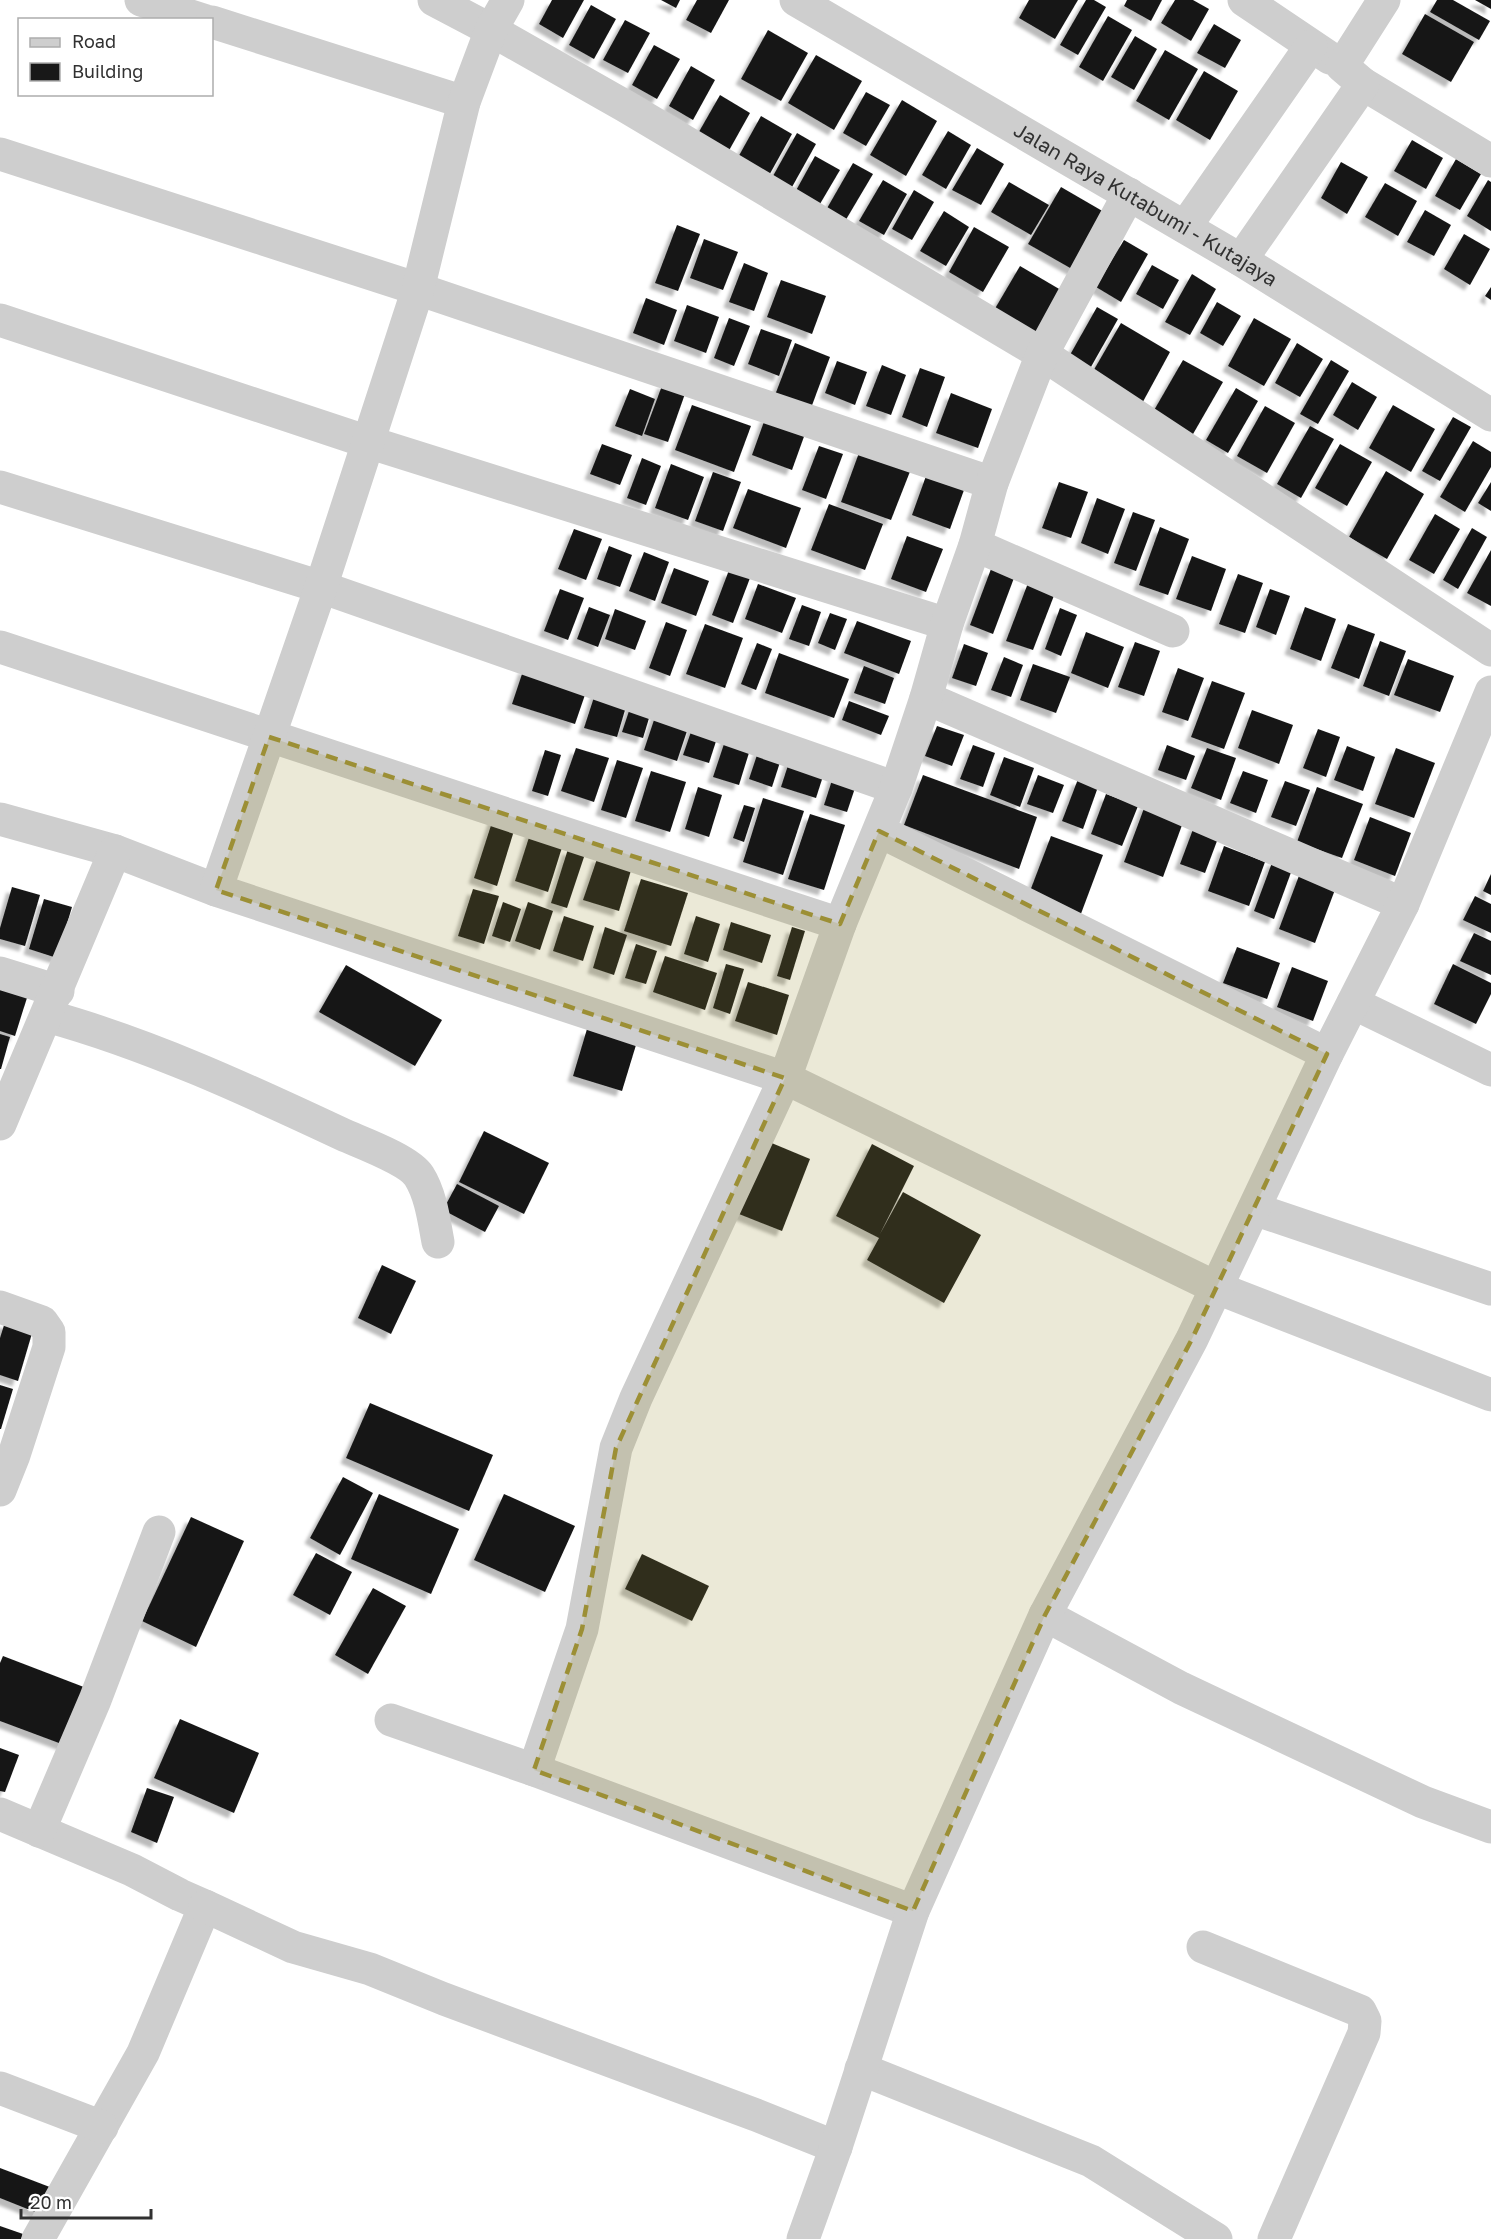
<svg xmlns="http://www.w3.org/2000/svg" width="1491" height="2239" font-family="'Golos Text',sans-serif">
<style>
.building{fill:#181818;filter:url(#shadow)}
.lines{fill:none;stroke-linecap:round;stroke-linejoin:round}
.minor{stroke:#cecece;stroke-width:33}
.marked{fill:#9c8f35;fill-opacity:0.2;stroke:#9c8f35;stroke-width:4.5;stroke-dasharray:12 8;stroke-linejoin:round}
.labels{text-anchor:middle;stroke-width:6;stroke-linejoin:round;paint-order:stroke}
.street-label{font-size:20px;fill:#313131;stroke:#fff}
</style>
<defs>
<filter id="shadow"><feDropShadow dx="-5.5" dy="5.5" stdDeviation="1.5" flood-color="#0004"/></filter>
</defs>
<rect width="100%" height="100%" fill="#fff"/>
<g class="building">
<polygon points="552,0 584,0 563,38 539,24"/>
<polygon points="661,0 680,0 676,8"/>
<polygon points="697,0 729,0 711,33 686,20"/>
<polygon points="1029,0 1078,0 1055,39 1019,18"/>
<polygon points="1086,0 1094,0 1106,7 1078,55 1060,45"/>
<polygon points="1127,0 1162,0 1151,21 1124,6"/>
<polygon points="1175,0 1193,0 1209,9 1191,41 1161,23"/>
<polygon points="1437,0 1453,0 1490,21 1479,40 1430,12"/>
<polygon points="1475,0 1491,0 1491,9"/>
<polygon points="591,5 616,19 594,59 569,45"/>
<polygon points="1425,14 1474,42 1451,82 1402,54"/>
<polygon points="1108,16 1132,30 1103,81 1079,67"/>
<polygon points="625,20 650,33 628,73 603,60"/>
<polygon points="1214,24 1241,40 1225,68 1197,53"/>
<polygon points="768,30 808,53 781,101 741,79"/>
<polygon points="1135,36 1157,49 1134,90 1111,77"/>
<polygon points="654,45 680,59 657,99 632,85"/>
<polygon points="1165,50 1198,69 1169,120 1136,101"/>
<polygon points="816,55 862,81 834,130 788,103"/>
<polygon points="691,66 715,80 693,120 669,106"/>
<polygon points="1204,71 1238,91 1210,140 1176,120"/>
<polygon points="866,92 890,105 866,146 843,133"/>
<polygon points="720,95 750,113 727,154 696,137"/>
<polygon points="902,100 937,121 906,176 870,155"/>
<polygon points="761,116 792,134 767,179 736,161"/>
<polygon points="948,131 971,145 946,189 922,175"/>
<polygon points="797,133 816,144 792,187 773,176"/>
<polygon points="1412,140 1443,158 1426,189 1394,171"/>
<polygon points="977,148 1004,164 981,205 952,190"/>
<polygon points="815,156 840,170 817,209 793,196"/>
<polygon points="1456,159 1481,174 1460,210 1435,196"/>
<polygon points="1341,162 1368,177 1347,214 1321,198"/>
<polygon points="853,163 873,174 841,228 822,217"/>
<polygon points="883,180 907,194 884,235 859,221"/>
<polygon points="1488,180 1491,182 1491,231 1467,216"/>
<polygon points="1009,182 1049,205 1031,235 991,212"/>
<polygon points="1385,183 1417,201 1398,236 1365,217"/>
<polygon points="1061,187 1111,216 1079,273 1028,244"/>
<polygon points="914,190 934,202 912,240 892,229"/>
<polygon points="1425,210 1451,225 1434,256 1407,242"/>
<polygon points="944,211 969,227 946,266 920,251"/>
<polygon points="677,225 700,234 678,291 655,283"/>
<polygon points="974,227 1009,247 983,292 949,272"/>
<polygon points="1464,234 1490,249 1470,285 1444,269"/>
<polygon points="704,239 738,252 723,290 690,278"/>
<polygon points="1124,240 1148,254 1121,302 1096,287"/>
<polygon points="744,263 768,273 754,311 729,302"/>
<polygon points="1152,265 1179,280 1163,309 1136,294"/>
<polygon points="1020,266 1066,293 1040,339 993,312"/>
<polygon points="1192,274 1216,289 1190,335 1165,322"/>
<polygon points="781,280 826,296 812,334 767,317"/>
<polygon points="1491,287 1491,300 1485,296"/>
<polygon points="646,298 677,310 664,345 633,333"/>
<polygon points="1217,302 1241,316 1223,346 1200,333"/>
<polygon points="687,305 719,317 706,353 674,341"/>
<polygon points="1097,307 1118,319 1087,374 1066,362"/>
<polygon points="729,318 750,326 734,366 714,358"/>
<polygon points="1254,318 1291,339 1264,386 1228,366"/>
<polygon points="1121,323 1170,352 1139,409 1088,380"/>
<polygon points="761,329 792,340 779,376 748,364"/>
<polygon points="795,343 830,357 811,408 775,395"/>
<polygon points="1297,343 1323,359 1300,397 1275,383"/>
<polygon points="1183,360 1223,382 1189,441 1149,419"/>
<polygon points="1331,360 1349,371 1318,424 1300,414"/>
<polygon points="837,361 867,372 855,405 825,393"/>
<polygon points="882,365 906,375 891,415 866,406"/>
<polygon points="920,368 945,377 927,427 902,417"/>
<polygon points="1352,382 1377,397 1358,430 1333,415"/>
<polygon points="663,383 686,391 668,442 644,434"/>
<polygon points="1236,388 1258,401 1228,453 1206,440"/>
<polygon points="630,389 655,399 642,436 615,426"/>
<polygon points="951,393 992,409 978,448 936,433"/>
<polygon points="692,405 751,426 734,472 675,450"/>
<polygon points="1393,405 1435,429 1411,472 1369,448"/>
<polygon points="1265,406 1295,423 1267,473 1237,456"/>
<polygon points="766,416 806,431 792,470 752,455"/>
<polygon points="1453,417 1471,427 1440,481 1422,471"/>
<polygon points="1310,426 1334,439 1301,498 1277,484"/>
<polygon points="1473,441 1491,452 1491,467 1465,512 1440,497"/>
<polygon points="602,444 632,455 620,485 590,474"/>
<polygon points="1340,444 1372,462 1347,506 1315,488"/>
<polygon points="819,446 843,454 826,499 802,490"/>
<polygon points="860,450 911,469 891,520 841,502"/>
<polygon points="642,458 661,466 646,505 627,498"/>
<polygon points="671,464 704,477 688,520 655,508"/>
<polygon points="1386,471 1424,494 1387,559 1349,537"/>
<polygon points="713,472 741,482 723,531 695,521"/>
<polygon points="926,476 964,490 950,529 912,515"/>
<polygon points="1059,482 1088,492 1071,538 1042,528"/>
<polygon points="1491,482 1491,511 1478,503"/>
<polygon points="748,489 801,508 786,548 733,528"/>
<polygon points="1097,498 1125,509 1108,554 1081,543"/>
<polygon points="829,504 883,524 865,570 811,550"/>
<polygon points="1133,512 1155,520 1136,571 1114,563"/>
<polygon points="1435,514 1460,529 1434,574 1409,560"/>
<polygon points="1160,527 1189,539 1168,595 1139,585"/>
<polygon points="1472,528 1487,537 1458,589 1443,580"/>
<polygon points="574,529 602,539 586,580 558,569"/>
<polygon points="907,536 943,549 926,592 891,579"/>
<polygon points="609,546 632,555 620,587 597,579"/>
<polygon points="1491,550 1491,606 1467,593"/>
<polygon points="644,552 669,562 655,601 629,591"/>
<polygon points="1192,556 1226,569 1211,611 1176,599"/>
<polygon points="674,568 709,581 696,616 661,603"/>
<polygon points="991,569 1014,578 993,634 970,625"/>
<polygon points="729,570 750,578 733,623 712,615"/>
<polygon points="1238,574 1263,583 1245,633 1219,624"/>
<polygon points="1028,583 1055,593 1033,650 1006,641"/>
<polygon points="758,584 796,598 782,633 745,619"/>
<polygon points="560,589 584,598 568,640 544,631"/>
<polygon points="1270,589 1290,596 1276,635 1256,627"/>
<polygon points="802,605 821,612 809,646 789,639"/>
<polygon points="589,607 610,615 598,647 577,639"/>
<polygon points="1305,607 1336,619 1321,661 1290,649"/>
<polygon points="1060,608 1077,615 1061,656 1045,649"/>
<polygon points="615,609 646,621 635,650 605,639"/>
<polygon points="830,613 847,619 835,650 818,643"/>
<polygon points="857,621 911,641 899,674 844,653"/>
<polygon points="666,622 687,630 670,676 649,668"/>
<polygon points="705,624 743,638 725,688 686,674"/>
<polygon points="1348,624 1375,634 1359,679 1331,668"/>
<polygon points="1086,632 1124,647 1108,688 1071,673"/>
<polygon points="1380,641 1406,651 1389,696 1363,686"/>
<polygon points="1135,642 1160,651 1144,696 1118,687"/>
<polygon points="757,643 772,649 756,690 741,684"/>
<polygon points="964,644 988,653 976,686 952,678"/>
<polygon points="779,653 849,679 834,718 765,693"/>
<polygon points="1004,657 1023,665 1011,697 991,690"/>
<polygon points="1408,659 1454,676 1440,712 1394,695"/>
<polygon points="1033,664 1070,677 1056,713 1020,700"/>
<polygon points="864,666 894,678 885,704 854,693"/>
<polygon points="524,668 587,689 575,724 512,704"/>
<polygon points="1178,668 1204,678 1188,721 1162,712"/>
<polygon points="1212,681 1245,693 1224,749 1191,737"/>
<polygon points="596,691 628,700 617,737 584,728"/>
<polygon points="633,699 653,705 643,738 622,732"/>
<polygon points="849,701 889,716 881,735 842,720"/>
<polygon points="658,708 691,719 677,761 644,750"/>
<polygon points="1252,710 1293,725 1279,764 1238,748"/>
<polygon points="694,723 719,732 709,763 683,755"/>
<polygon points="937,726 964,735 952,766 925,756"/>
<polygon points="1318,729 1340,737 1326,777 1303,768"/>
<polygon points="727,735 752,743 739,785 713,777"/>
<polygon points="973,745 995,753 983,787 960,779"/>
<polygon points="1167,745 1195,756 1186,780 1158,770"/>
<polygon points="1347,746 1375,757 1363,791 1334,780"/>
<polygon points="576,748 609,758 594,802 561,791"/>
<polygon points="1207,748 1236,758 1221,800 1191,788"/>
<polygon points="1396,748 1435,763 1414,818 1375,804"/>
<polygon points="759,749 782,756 772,787 749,779"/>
<polygon points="545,750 561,755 548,796 532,791"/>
<polygon points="791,756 826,767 816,798 781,787"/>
<polygon points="1004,757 1034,768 1020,807 990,795"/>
<polygon points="617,760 643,768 626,818 601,810"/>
<polygon points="651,771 686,782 670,832 635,821"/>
<polygon points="1243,771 1268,780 1256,813 1230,803"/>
<polygon points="834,774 857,782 847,812 824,805"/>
<polygon points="923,775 1037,817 1019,869 904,825"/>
<polygon points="1038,775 1064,785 1053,813 1027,804"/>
<polygon points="1078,779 1098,787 1083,829 1062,821"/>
<polygon points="1285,781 1310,790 1296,826 1271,817"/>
<polygon points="698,787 722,795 709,837 685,829"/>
<polygon points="1317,787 1363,804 1342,858 1297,842"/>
<polygon points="1106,794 1138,806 1122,846 1091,834"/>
<polygon points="763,798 804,811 783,875 743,862"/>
<polygon points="1146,803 1185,817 1163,877 1124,862"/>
<polygon points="744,805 755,808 744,842 733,838"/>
<polygon points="495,813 517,821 497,886 474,878"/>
<polygon points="810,814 845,825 824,890 788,879"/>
<polygon points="1370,817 1411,833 1395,876 1354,860"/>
<polygon points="1195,824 1220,833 1205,873 1180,864"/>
<polygon points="532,828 565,838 548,892 515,881"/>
<polygon points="1051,836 1103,855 1079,919 1027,899"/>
<polygon points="1224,846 1265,862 1249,906 1208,891"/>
<polygon points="568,849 585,854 567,908 551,903"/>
<polygon points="598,856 632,867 619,911 583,900"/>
<polygon points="1273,860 1293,867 1274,919 1254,911"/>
<polygon points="1300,873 1336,887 1315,943 1279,929"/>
<polygon points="1491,874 1491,895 1483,891"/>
<polygon points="641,879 688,893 671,946 624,931"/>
<polygon points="12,887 40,895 25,946 0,939 0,928"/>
<polygon points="473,889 499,896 484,944 458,936"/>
<polygon points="1475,896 1491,904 1491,933 1463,920"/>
<polygon points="44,899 72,907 57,958 29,949"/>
<polygon points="503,902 521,909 510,942 492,936"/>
<polygon points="528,902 553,911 540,950 515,941"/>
<polygon points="564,916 594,926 583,961 553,951"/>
<polygon points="696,916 720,924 708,962 684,954"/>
<polygon points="731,922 771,935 762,963 723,950"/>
<polygon points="605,927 627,935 614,975 593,968"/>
<polygon points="792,927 805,931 790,980 777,976"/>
<polygon points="1474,933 1491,941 1491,975 1460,961"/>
<polygon points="636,944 657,951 646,984 625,978"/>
<polygon points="1237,947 1280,963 1267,999 1223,983"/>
<polygon points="665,956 717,973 705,1010 653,992"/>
<polygon points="726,964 744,969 730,1014 713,1008"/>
<polygon points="1453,964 1491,983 1491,994 1476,1024 1434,1004"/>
<polygon points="346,965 442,1020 415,1066 319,1012"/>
<polygon points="1292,967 1328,981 1313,1021 1277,1007"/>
<polygon points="748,982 789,995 777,1035 735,1021"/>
<polygon points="31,985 15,1036 0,1031 0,986"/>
<polygon points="587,1029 636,1045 622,1091 573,1076"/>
<polygon points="0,1034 10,1037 1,1069 0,1069"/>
<polygon points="484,1131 549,1163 524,1214 459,1182"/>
<polygon points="762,1139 810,1159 782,1231 734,1212"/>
<polygon points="872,1144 914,1166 880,1234 903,1192 981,1235 944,1303 867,1260 879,1238 836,1216"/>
<polygon points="457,1184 499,1206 485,1232 443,1210"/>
<polygon points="382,1265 416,1281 391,1334 358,1318"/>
<polygon points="5,1322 33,1330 18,1381 0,1375 0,1338"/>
<polygon points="0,1385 13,1389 1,1429 0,1429"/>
<polygon points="370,1403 493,1455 469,1511 346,1458"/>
<polygon points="343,1477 373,1493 340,1555 310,1538"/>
<polygon points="379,1494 459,1529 431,1594 351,1559"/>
<polygon points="504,1494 575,1526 545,1592 474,1560"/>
<polygon points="191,1517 244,1541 196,1647 142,1621"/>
<polygon points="316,1553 352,1572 330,1615 293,1595"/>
<polygon points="642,1554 709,1586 692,1621 625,1589"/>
<polygon points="373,1588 406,1606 368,1674 335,1655"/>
<polygon points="3,1656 89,1689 67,1746 0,1721 0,1663"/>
<polygon points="180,1719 259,1753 234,1813 154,1778"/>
<polygon points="0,1748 19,1755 5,1792 0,1791"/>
<polygon points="147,1788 174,1797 157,1843 131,1832"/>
<polygon points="0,2168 55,2189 45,2216 0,2198"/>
<polygon points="0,2226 23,2234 21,2239 0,2239"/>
</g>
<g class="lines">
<g class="minor">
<polyline points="141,0 203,20"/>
<polyline points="434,0 491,30 625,106 1042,354 1491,650"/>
<path id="s1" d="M796,0L1241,260L1491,415"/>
<polyline points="1244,0 1330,58"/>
<polyline points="212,22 464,102"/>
<polyline points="1363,84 1491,161"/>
<polyline points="0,154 418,289 992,483"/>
<polyline points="1185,227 1311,46"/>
<polyline points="1241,260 1363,84 1342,66 1384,0"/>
<polyline points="0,320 368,442 947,624"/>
<polyline points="0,487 321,587 896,788"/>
<polyline points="975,545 1173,631"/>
<polyline points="0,647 840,924"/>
<polyline points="926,698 1403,904"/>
<polyline points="0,819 115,851 216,890 785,1078 1217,1288 1491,1395"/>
<polyline points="879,831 1327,1054"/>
<polyline points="216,890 321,587 418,289 464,102 491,30 508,0"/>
<polyline points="0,973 58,991"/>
<polyline points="1353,1003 1491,1070"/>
<path d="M47,1016C149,1044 248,1090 344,1135C362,1143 409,1160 419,1176C431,1195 434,1221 438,1242"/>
<polyline points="0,1124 115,851"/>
<polyline points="1254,1209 1491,1289"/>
<polyline points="0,1307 42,1322 49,1332 49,1347 14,1455 0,1490"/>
<polyline points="1045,1615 1181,1688 1423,1802 1491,1827"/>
<polyline points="391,1720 534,1770 913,1911"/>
<polyline points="534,1770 582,1629 616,1448 636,1398 785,1078 840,924 896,788 926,698 947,624 975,545 992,483 1042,354 1129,194"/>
<polyline points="0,1814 132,1870 180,1895 205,1906 143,2053 38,2239"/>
<polyline points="39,1831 95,1700 159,1532"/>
<polyline points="205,1906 293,1947 370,1969 444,1999 756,2115 836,2147"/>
<polyline points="1203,1947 1360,2011 1365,2021 1364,2033 1274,2239"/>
<polyline points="861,2069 1091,2161 1216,2239"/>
<polyline points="0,2088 102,2127"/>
<polyline points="803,2239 836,2147 913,1911 1045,1615 1192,1339 1327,1054 1403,904 1491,692"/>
</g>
</g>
<path class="marked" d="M269,737L840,924L879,831L1327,1054L1192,1339L1045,1615L913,1911L534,1770L582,1629L616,1448L785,1078L216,890Z"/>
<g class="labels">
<g class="street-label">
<text dy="7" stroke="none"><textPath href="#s1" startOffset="405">Jalan Raya Kutabumi - Kutajaya</textPath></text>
</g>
</g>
<rect x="18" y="18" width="195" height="78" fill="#ffffff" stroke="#adadad" stroke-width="1.5"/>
<rect x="30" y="38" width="30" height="9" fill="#cecece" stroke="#adadad" stroke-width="1.5"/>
<text x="72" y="48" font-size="18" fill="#313131">Road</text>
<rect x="30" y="63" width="30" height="18" fill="#181818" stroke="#adadad" stroke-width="1.5"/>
<text x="72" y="78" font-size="18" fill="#313131">Building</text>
<path d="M21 2209v9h130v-9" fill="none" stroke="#313131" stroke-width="3"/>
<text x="30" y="2209" font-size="18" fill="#313131" stroke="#ffffff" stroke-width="4.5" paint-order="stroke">20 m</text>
</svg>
